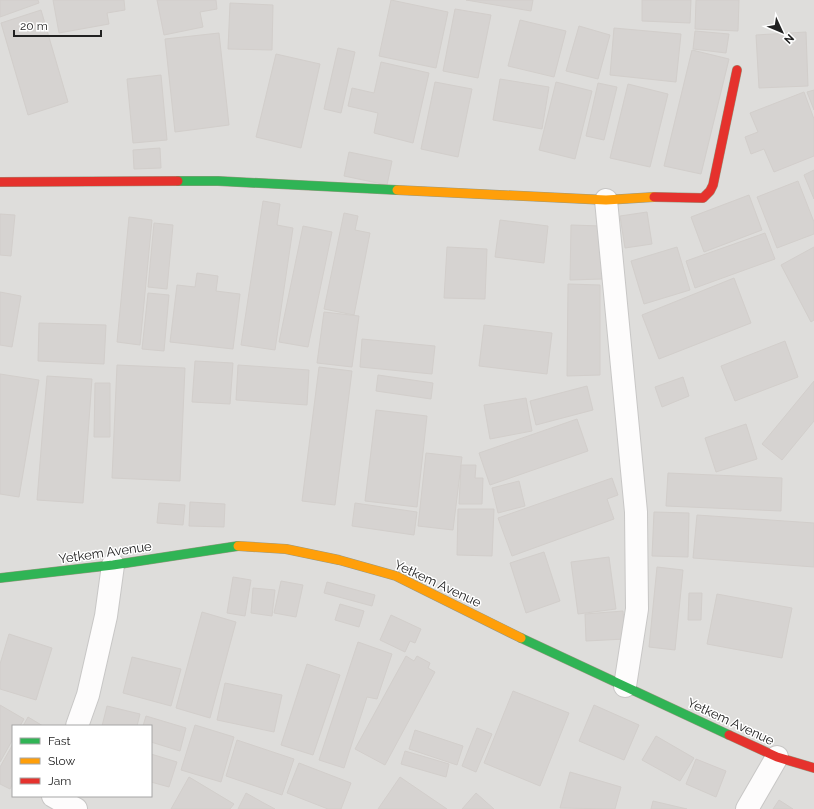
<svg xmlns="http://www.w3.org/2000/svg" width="814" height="809" font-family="Raleway,sans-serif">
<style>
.residential{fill:#dedddb;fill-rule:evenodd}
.building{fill:#d6d3d1;stroke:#d2cecb}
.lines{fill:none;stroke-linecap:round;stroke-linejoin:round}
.street-casing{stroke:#c8c7c6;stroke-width:24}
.fast-casing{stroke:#999981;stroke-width:10}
.slow-casing{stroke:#999981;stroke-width:10}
.jam-casing{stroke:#999981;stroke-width:10}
.street{stroke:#fdfcfc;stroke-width:22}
.fast{stroke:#30b455;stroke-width:9}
.slow{stroke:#ff9f0a;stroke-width:9}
.jam{stroke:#e5322d;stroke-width:9}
.labels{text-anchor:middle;stroke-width:3;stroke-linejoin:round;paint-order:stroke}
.street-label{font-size:13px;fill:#212121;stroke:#fff}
</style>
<rect width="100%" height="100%" fill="#efedea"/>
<path class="residential" d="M0,0H814V809H0ZM13,726H151V796H13Z"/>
<g class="building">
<polygon points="0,0 38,0 39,3 0,17"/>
<polygon points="53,0 124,0 125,10 107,13 109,24 59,33"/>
<polygon points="157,0 216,0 217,9 200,12 203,27 164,35"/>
<polygon points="391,0 448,12 436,68 379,56"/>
<polygon points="466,0 533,0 531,11"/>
<polygon points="642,0 691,0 690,23 642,21"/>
<polygon points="696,0 739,0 738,31 695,29"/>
<polygon points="230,3 273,5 272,50 228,49"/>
<polygon points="455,9 491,15 478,78 443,71"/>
<polygon points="41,10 68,102 28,115 1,23"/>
<polygon points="520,20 566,31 554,77 508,66"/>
<polygon points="579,26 610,35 598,79 566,71"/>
<polygon points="614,28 681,34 676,82 610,75"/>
<polygon points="695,31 729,34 726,53 693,49"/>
<polygon points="806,32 808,86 759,88 756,35"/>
<polygon points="219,33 229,125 175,132 165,39"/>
<polygon points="338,48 355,52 341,113 324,109"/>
<polygon points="692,50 729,59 701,174 664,166"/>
<polygon points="276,54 320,64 301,148 256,137"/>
<polygon points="381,62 429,73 413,143 374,133 378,113 348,106 352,88 374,93"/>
<polygon points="161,75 167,140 133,143 127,79"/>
<polygon points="500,79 549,87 542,129 493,120"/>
<polygon points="435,82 472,89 458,157 421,149"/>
<polygon points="556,82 592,91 575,159 539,150"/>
<polygon points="598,83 617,87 604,140 586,136"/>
<polygon points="628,84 668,94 650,167 610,158"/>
<polygon points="814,90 814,110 807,92"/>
<polygon points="804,92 814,119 814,156 774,172 764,149 751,154 745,137 758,132 750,113"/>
<polygon points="160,148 161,168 134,169 133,150"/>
<polygon points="349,152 392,161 387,185 344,176"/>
<polygon points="814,170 814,199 804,175"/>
<polygon points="798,181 814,222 814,234 777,248 757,197"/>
<polygon points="749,195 762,230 704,252 691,217"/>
<polygon points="263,201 280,204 277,225 293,228 275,350 241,345"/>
<polygon points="647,212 652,244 625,248 620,216"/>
<polygon points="344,213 358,216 355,230 370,233 354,315 324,309"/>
<polygon points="0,214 15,215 11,256 0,255"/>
<polygon points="129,217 152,220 140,345 117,342"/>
<polygon points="500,220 548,226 544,263 495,257"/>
<polygon points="154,223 173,225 167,289 148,287"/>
<polygon points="571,225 602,226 602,279 570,280"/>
<polygon points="303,226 332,232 308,347 279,342"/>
<polygon points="765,233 775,259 695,288 686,261"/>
<polygon points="447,247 487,249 485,299 444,298"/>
<polygon points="677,247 690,290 644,304 631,261"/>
<polygon points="814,247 814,320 811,322 781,265"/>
<polygon points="197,273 218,276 216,291 240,294 233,349 170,342 177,285 195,287"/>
<polygon points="734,278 751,323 659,359 642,315"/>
<polygon points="568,284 600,285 600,375 567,376"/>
<polygon points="0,292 21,296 12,347 0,345"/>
<polygon points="148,293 169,295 164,351 142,349"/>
<polygon points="324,312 359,316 352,367 317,363"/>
<polygon points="39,323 106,325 104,364 38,361"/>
<polygon points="484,325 552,333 547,374 479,366"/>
<polygon points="362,339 435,346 432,374 360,367"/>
<polygon points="785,341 798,377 735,401 721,366"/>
<polygon points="195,361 233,363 230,404 192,402"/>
<polygon points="117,365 185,368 180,481 112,478"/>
<polygon points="238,365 309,370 307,405 236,400"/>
<polygon points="319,367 352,371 335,505 302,501"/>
<polygon points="0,374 39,380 19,497 0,494"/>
<polygon points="378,375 433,383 431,399 376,391"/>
<polygon points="47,376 92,379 83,503 37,500"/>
<polygon points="683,377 689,396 662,407 655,387"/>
<polygon points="814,381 814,421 782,460 762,444"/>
<polygon points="95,383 110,383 110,437 94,437"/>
<polygon points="587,386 593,410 536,425 530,401"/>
<polygon points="526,398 532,431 490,439 484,405"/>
<polygon points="376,410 427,416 417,507 365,501"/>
<polygon points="577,419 588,451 490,485 479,453"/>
<polygon points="746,424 757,459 716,472 705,438"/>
<polygon points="426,453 462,457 453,530 418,526"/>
<polygon points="461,465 476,465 475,478 483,478 482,504 459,504"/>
<polygon points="668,473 782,478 781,511 666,506"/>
<polygon points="612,478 618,495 607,499 614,519 512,556 498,518"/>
<polygon points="519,481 525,506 498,513 492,488"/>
<polygon points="190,502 225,504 224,527 189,526"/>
<polygon points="159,503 185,505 183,525 157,523"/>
<polygon points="355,503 417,512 414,535 352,526"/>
<polygon points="458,509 494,509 492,556 457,555"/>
<polygon points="654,512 689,513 688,557 652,556"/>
<polygon points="697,515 814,523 814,567 693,558"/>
<polygon points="544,552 560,601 526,613 510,563"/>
<polygon points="609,557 616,609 578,614 571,562"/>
<polygon points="657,567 683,570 675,650 649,647"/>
<polygon points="233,577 251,580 245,616 227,613"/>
<polygon points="281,581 303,585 296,617 274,613"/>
<polygon points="327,582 375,595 372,606 324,593"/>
<polygon points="253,588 275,590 272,616 251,613"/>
<polygon points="689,593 702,593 701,620 688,620"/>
<polygon points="717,594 792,608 782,658 707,644"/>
<polygon points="340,604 364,611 359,627 335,620"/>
<polygon points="623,611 625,639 586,641 585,614"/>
<polygon points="202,612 236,622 210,718 176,708"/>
<polygon points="391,615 421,629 415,643 410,641 405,652 380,640"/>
<polygon points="9,634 52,648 36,700 0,689 0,664"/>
<polygon points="358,642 392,654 377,699 367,697 344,768 319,760"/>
<polygon points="406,656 414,661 417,656 430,663 428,668 435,672 385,765 355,749"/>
<polygon points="132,657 181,669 171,706 123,693"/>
<polygon points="307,664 340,675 313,755 281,745"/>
<polygon points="225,683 282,695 274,732 217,720"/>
<polygon points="513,691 569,713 540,786 484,763"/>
<polygon points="0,705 24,719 20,726 13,726 13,739 0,762"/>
<polygon points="594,705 639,725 624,760 579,741"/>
<polygon points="107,706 140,714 137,726 102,726"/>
<polygon points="146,716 186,728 180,751 151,742 151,726 143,726"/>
<polygon points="28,717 43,726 23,726"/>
<polygon points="195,725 234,737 221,782 181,770"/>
<polygon points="477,728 492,734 476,772 462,766"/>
<polygon points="415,730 463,746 457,765 409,749"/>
<polygon points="656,736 694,758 680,781 642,760"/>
<polygon points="237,740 294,759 282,795 226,776"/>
<polygon points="13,744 13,783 10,789 0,784 0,767"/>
<polygon points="405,751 449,764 446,777 401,764"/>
<polygon points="151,754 177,762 169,787 151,782"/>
<polygon points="696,759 726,771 716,797 686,784"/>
<polygon points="299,763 351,783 341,809 328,809 287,793"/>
<polygon points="570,772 621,787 615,809 560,808"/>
<polygon points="189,777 234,804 230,809 171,809"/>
<polygon points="400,777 447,809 378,809"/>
<polygon points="246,793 262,802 275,809 238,809"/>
<polygon points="476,793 494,809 462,809"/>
<polygon points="779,800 793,809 773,809"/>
<polygon points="653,801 687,809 651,809"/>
</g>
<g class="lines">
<defs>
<g id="street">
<polyline points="606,200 636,512 637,609 625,686"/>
<polyline points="77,726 88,695 106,616 113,565"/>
<polyline points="53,796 76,809"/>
<polyline points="747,809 777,757"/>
</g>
<g id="fast">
<polyline points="178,181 218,181 397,190"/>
<polyline points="0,578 113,565 238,546"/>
<polyline points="521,638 729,735"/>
</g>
<g id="slow">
<polyline points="397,190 606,200 654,197"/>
<polyline points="238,546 286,549 339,560 396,576 521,638"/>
</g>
<g id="jam">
<polyline points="0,182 178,181"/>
<polyline points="654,197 703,198 710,191 713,185 737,70"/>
<polyline points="729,735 777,757 814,768"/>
</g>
</defs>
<use href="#street" class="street-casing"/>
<use href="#fast" class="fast-casing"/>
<use href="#slow" class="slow-casing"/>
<use href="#jam" class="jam-casing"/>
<use href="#street" class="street"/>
<use href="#fast" class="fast"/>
<use href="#slow" class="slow"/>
<use href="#jam" class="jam"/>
</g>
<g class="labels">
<g class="street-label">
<text transform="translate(105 552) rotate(-8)" y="5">Yetkem Avenue</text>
<text transform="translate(438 583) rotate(25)" y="5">Yetkem Avenue</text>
<text transform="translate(731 721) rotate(25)" y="5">Yetkem Avenue</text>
</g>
</g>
<rect x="12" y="725" width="140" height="72" fill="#ffffff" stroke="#a6a6a6"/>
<rect x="20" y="738" width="20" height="6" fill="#30b455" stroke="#a6a6a6"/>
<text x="48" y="745" font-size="12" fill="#212121">Fast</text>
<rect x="20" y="758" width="20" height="6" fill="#ff9f0a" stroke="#a6a6a6"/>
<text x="48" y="765" font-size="12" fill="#212121">Slow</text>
<rect x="20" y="778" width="20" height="6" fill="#e5322d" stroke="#a6a6a6"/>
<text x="48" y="785" font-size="12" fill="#212121">Jam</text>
<g transform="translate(782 32) rotate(134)" stroke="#ffffff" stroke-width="3" paint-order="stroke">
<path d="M0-3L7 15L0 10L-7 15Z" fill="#212121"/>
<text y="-6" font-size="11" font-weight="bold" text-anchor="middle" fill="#212121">N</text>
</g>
<path d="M14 30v6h87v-6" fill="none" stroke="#212121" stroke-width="2"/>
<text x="20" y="30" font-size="12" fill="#212121" stroke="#ffffff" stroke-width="3" paint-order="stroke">20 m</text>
</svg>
